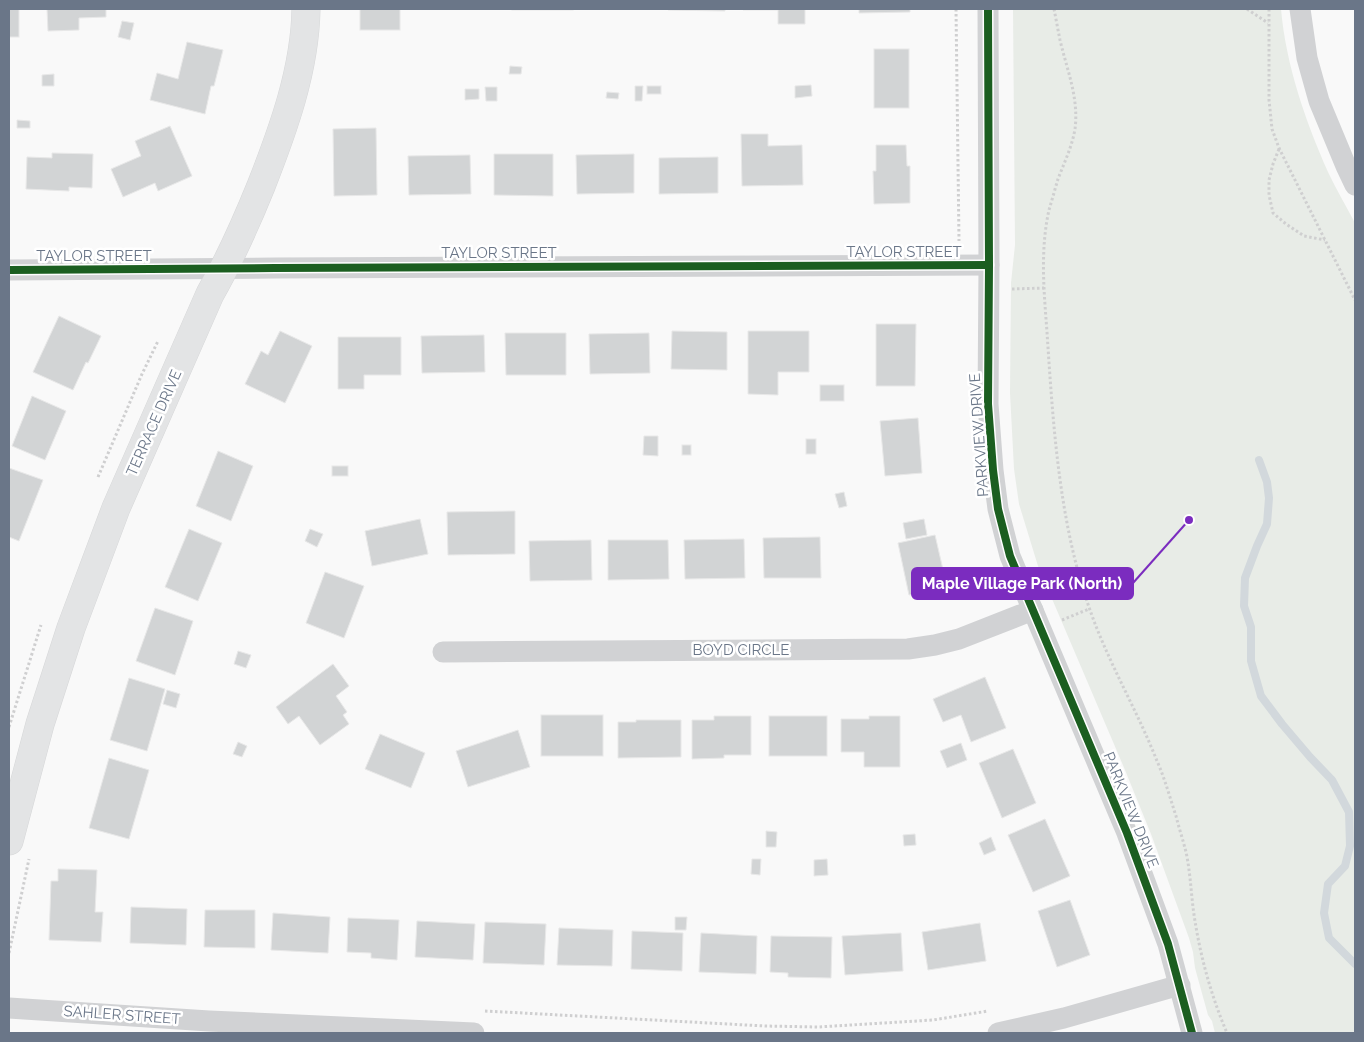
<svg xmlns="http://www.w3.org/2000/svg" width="1364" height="1042" font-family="Raleway,sans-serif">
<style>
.green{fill:#e8ece7}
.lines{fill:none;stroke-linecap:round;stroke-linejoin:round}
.stream{stroke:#d2d8dc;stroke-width:8}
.building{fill:#d2d4d5;stroke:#e8e8e8}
.secondary-casing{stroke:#d6d7d8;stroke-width:29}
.path{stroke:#cfcfd0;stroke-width:3;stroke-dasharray:2.5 2.5;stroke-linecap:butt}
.street{stroke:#d1d2d4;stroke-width:21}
.secondary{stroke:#e3e4e5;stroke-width:28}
.cycleway-casing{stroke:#fff;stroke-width:11}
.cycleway{stroke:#1b5e20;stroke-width:8}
.labels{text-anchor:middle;stroke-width:5;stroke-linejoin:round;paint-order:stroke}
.street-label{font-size:15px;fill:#6a7688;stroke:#fff}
.leader{fill:none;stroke:#7b2cbf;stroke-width:2}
.callout-dot{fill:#7b2cbf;stroke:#fff;stroke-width:2}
.callout{fill:#7b2cbf;stroke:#7b2cbf;stroke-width:2}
.callout-label{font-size:16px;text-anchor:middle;font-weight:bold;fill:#fff}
</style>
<rect width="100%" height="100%" fill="#f9f9f9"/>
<path class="green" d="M1013,9H1281C1286,65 1305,120 1328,172C1336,189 1346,206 1355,223V1033H1215L1212,1021L1208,1015L1195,968L1193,952L1189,938L1151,834L1125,770L1038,566L1019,504L1014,469L1010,393L1011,283L1015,245Z"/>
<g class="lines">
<polyline class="stream" points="1259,460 1267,482 1269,498 1267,524 1257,546 1245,578 1244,606 1251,627 1251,661 1261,696 1282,724 1310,757 1332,780 1349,812 1350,846 1345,866 1328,884 1324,913 1329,938 1355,964"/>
</g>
<g class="building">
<rect x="9" y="9" width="10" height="28"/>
<polygon points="47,9 106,9 106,17 79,18 79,30 48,31"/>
<rect x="360" y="9" width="40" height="21"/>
<rect x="512" y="9" width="61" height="1"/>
<polygon points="668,9 725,9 725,11 668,10"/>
<polygon points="743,9 805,9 805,24 778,24 778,10 743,10"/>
<polygon points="859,9 910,9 910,12 859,13"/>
<polygon points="122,21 134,23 130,40 118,37"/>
<polygon points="187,42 223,50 214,86 211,86 205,114 150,100 157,73 178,79"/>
<rect x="874" y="49" width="35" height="59"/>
<polygon points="510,66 522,67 521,74 509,74"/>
<polygon points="54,74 54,86 42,86 42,75"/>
<polygon points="811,85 812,96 795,98 795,86"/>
<polygon points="635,86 643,86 642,101 635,101"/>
<rect x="647" y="86" width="14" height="8"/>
<polygon points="485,87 497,87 497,101 486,101"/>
<polygon points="465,89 479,89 479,99 465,100"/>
<polygon points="607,92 619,93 618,99 606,98"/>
<polygon points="17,120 30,121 30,128 17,128"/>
<polygon points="170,126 192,176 158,191 155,183 123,197 111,169 141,156 135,141"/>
<polygon points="376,128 377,195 334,196 333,129"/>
<polygon points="741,134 768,134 768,146 802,145 803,185 742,186"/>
<polygon points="876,145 906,145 907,166 910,166 910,203 874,204 873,171 876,171"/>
<polygon points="52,153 93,154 92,188 69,187 69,191 26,189 27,157 52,158"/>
<polygon points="494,154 553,154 553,196 494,195"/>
<polygon points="634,154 634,193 577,194 576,155"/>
<polygon points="470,155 471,194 409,195 408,156"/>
<polygon points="718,157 718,193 659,194 659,158"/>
<polygon points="59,316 101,336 88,363 86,362 73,390 33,372"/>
<polygon points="876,324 916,324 915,386 876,386"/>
<polygon points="280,331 312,346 285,403 245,384 261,351 268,355"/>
<polygon points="672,331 727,332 727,370 671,369"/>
<polygon points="748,331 809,331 809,372 778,372 778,395 748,394"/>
<polygon points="505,333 566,333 566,375 506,375"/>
<polygon points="649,333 650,373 590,374 589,334"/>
<polygon points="484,335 485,372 422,373 421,336"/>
<polygon points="338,337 401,337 401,375 364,375 364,389 338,389"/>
<rect x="820" y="385" width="24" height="16"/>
<polygon points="32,396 66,411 45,460 12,446"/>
<polygon points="918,418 922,473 885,476 880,421"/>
<polygon points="644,436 658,436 658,456 643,455"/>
<rect x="806" y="439" width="10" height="15"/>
<rect x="682" y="445" width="9" height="10"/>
<polygon points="218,451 253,466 231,521 196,506"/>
<rect x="332" y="466" width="16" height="10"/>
<polygon points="9,468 43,480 19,541 9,537"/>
<polygon points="844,492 847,506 839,508 835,494"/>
<polygon points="515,511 515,554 448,555 447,512"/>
<polygon points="420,519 428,554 372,566 365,531"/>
<polygon points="924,519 927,535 906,539 903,523"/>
<polygon points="189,529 222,543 198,601 165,587"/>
<polygon points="310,529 323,534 317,547 305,541"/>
<polygon points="935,535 947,587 909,595 898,543"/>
<polygon points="820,537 821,578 764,578 763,538"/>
<polygon points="744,539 745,578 685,579 684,540"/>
<polygon points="591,540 592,580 530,581 529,541"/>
<polygon points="608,540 668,540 669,579 608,580"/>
<polygon points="325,572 364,586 344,638 306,623"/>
<polygon points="155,608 193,621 175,675 136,661"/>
<polygon points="238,651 251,655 246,668 234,664"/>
<polygon points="333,664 349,686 336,696 347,712 343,715 349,724 320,745 299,716 288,724 276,707"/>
<polygon points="985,677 1006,728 971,742 961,715 943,722 933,699"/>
<polygon points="129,678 165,689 147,751 110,740"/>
<polygon points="167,690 180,694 176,708 163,704"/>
<rect x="541" y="715" width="62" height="41"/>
<polygon points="714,716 751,716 751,755 724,755 724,758 692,759 692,720 714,720"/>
<rect x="769" y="716" width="58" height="40"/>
<polygon points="869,716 900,716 900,767 864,767 864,752 841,752 841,719 869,719"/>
<polygon points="636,720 681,720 681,757 618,758 618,722 636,722"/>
<polygon points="518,730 530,767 468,787 456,751"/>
<polygon points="380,734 425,753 411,788 365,769"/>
<polygon points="238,742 247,746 242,757 233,754"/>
<polygon points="961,743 967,760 947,768 940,751"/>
<polygon points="1013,749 1036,803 1002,818 979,763"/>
<polygon points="109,758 149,770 129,839 89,828"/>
<polygon points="1045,819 1070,876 1033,892 1008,835"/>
<polygon points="766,831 777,832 776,847 766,847"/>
<polygon points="915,834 916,845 904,846 903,835"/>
<polygon points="991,837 996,850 984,855 979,843"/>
<polygon points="752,859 761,859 760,875 751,874"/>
<polygon points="827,859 828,875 814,876 814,860"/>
<polygon points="58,869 97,870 95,912 103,912 101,942 49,940 51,881 58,881"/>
<polygon points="1070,900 1090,955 1057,967 1038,911"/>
<polygon points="131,907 187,909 186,945 130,943"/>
<polygon points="205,910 255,910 255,948 204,947"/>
<polygon points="273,913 330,917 328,953 271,950"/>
<polygon points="675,917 687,917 686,930 675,930"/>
<polygon points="348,918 399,920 397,960 371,958 371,953 347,952"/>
<polygon points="417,921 475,924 473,960 415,957"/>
<polygon points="485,922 546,924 544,965 483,963"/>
<polygon points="980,923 986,961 928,970 922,932"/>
<polygon points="559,928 613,930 612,966 557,965"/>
<polygon points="632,931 683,933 682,971 631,969"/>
<polygon points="701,933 757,936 756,974 699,972"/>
<polygon points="901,933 903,971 845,975 842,936"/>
<polygon points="771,936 832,937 831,978 788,977 788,973 770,972"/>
</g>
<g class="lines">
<defs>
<path id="secondary" d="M9,841L40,724L71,628L116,508L210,294C230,259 246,223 261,186C283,130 305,70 306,9"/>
</defs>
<use href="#secondary" class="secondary-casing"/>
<g class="path">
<polyline points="956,9 959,241"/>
<path d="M1054,9C1056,19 1058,30 1060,40C1067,70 1079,98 1075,129C1072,147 1064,163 1058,179C1055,189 1052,200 1049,210C1040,250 1044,292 1047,332C1053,424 1059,523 1090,610C1108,662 1137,710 1157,761C1165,779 1170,798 1176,816C1179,828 1183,840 1186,852C1191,875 1191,898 1195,921C1201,959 1212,998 1227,1033"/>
<polyline points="1247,9 1268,23"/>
<polyline points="1269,9 1269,100 1272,129 1279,148 1355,300"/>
<polyline points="1279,149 1273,164 1269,180 1269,195 1273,213 1286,224 1304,236 1325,240"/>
<polyline points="1012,289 1044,288"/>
<polyline points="98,477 142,374 158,341"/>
<polyline points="1062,620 1089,609"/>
<polyline points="9,727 41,625"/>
<polyline points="9,953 29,859"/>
<polyline points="485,1011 765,1026 818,1027 933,1020 988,1011"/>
</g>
<g class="street">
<polyline points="988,9 989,265 988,404 993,470 998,509 1010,556 1127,833 1168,944 1192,1033"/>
<polyline points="1300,9 1307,58 1319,101 1346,166 1355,185"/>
<polyline points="9,270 275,268 989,265"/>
<polyline points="443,652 908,649 935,645 959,639 1033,610"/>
<polyline points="9,1008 209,1021 474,1033"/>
<polyline points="998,1033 1064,1018 1180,985"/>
</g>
<use href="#secondary" class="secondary"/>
<defs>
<g id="cycleway">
<polyline points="988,9 989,265 988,404 993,470 998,509 1010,556 1127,833 1168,944 1192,1033"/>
<polyline points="9,270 275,268 989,265"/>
</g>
</defs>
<use href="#cycleway" class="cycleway-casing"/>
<use href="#cycleway" class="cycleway"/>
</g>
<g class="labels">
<g class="street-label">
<text x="904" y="257">TAYLOR STREET</text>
<text x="499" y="258">TAYLOR STREET</text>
<text x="94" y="261">TAYLOR STREET</text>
<text transform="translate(154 423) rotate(-66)" y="5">TERRACE DRIVE</text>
<text transform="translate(979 435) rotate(-94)" y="5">PARKVIEW DRIVE</text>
<text x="741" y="655">BOYD CIRCLE</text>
<text transform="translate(1131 810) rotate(68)" y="5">PARKVIEW DRIVE</text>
<text transform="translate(122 1015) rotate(4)" y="5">SAHLER STREET</text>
</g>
</g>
<path class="leader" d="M1189 520L1133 583"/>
<circle class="callout-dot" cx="1189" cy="520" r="5"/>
<rect class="callout" x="912" y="568" width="221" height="31" rx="5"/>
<g class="callout-label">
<text x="1022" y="589">Maple Village Park (North)</text>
</g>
<rect width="1364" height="1042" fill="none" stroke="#6a7688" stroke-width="20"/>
</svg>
